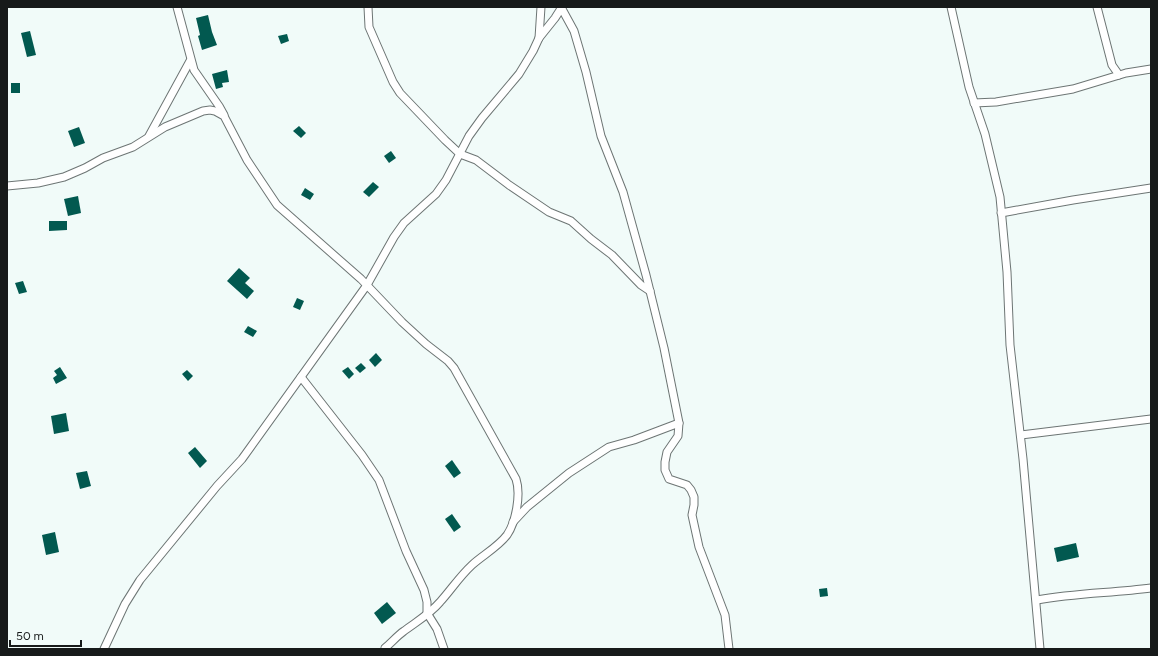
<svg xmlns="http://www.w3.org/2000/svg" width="1158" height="656" font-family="Figtree,sans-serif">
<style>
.building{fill:#025950}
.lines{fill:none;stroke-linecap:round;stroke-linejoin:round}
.minor-casing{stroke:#6d7574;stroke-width:9}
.minor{stroke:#fff;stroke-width:7}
</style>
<rect width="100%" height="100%" fill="#f1fbf9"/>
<g class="building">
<polygon points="208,15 212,32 217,45 202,50 198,36 200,35 196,18"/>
<polygon points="30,31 36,55 27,57 21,33"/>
<polygon points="287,34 289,41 281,44 278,36"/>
<polygon points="227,70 229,82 222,83 223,87 216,89 212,74"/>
<rect x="11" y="83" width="9" height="10"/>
<polygon points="299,126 306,133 301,138 293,131"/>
<polygon points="79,127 85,143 74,147 68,131"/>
<polygon points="391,151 396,158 389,163 384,156"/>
<polygon points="373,182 379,187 369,197 363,192"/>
<polygon points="305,188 314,194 310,200 301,195"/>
<polygon points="78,196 81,213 68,216 64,199"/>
<polygon points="49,221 67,221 67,230 49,231"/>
<polygon points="239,268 250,278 245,283 254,291 247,299 227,281"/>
<polygon points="23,281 27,292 19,294 15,283"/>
<polygon points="297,298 304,301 300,310 293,307"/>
<polygon points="248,326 257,331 253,337 244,332"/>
<polygon points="376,353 382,360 375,367 369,360"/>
<polygon points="361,363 366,368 360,373 355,368"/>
<polygon points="60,367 67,378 56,384 53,378 57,375 54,371"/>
<polygon points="348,367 354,374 349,379 342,371"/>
<polygon points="187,370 193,376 188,381 182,374"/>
<polygon points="66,413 69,431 54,434 51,416"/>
<polygon points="195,447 207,461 200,468 188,453"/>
<polygon points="452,460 461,473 454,478 445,466"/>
<polygon points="87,471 91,486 80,489 76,473"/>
<polygon points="452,514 461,527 454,532 445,519"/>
<polygon points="55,532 59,552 46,555 42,535"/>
<polygon points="1076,543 1079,557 1057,562 1054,548"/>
<polygon points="827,588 828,596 820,597 819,589"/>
<polygon points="387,602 396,613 382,624 374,613"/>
</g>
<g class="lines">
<defs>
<g id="minor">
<polyline points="177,7 194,70 219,106 224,115"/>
<polyline points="368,7 369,27 393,82 400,93 445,140 460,154 476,160 509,185 549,212 571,221 591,239 612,255 641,285 650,291"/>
<polyline points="951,7 969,87 985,134 1000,197 1007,272 1010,345 1023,459 1040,649"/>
<polyline points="1097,7 1112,65 1119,75"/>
<polyline points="562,9 574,31 586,72 601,136 623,192 646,275 664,348 679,423 678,436 667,452 665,462 665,470 669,479 687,485 691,490 694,497 694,505 692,515 699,547 725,615 729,649"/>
<polyline points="539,38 541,7"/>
<polyline points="974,103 996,102 1073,89 1126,73 1151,69"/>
<polyline points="149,136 190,61"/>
<path d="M7,186L38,183L64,177L85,168L103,158L133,147L165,127L203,111L210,110L215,111L224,116L247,160L277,205L361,279L402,322L426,344L448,361L454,368L516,479C521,494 516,522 507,535C498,547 483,555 472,565C459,577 451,590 440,602C430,614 416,622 404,631C397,636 392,642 385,648"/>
<polyline points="1001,213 1073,200 1151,188"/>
<polyline points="301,377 362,455 379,480 406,551 424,590 427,602 427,613 437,629 444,649"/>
<polyline points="1021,435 1151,419"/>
<polyline points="513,522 527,507 569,473 609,447 634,440 679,423"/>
<path d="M1037,600C1075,593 1113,593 1151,588"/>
<polyline points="104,649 125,604 140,580 217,486 242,459 367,285 394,237 404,223 436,194 446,180 469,136 482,118 519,74 533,51 539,38 555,18 562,7"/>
</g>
</defs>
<use href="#minor" class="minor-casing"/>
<use href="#minor" class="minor"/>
</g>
<rect width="1158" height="656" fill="none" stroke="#171a1a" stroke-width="16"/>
<path d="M10 640v6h71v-6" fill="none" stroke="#171a1a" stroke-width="2"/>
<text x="16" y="640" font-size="12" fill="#171a1a" stroke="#f1fbf9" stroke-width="3" paint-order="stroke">50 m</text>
</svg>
